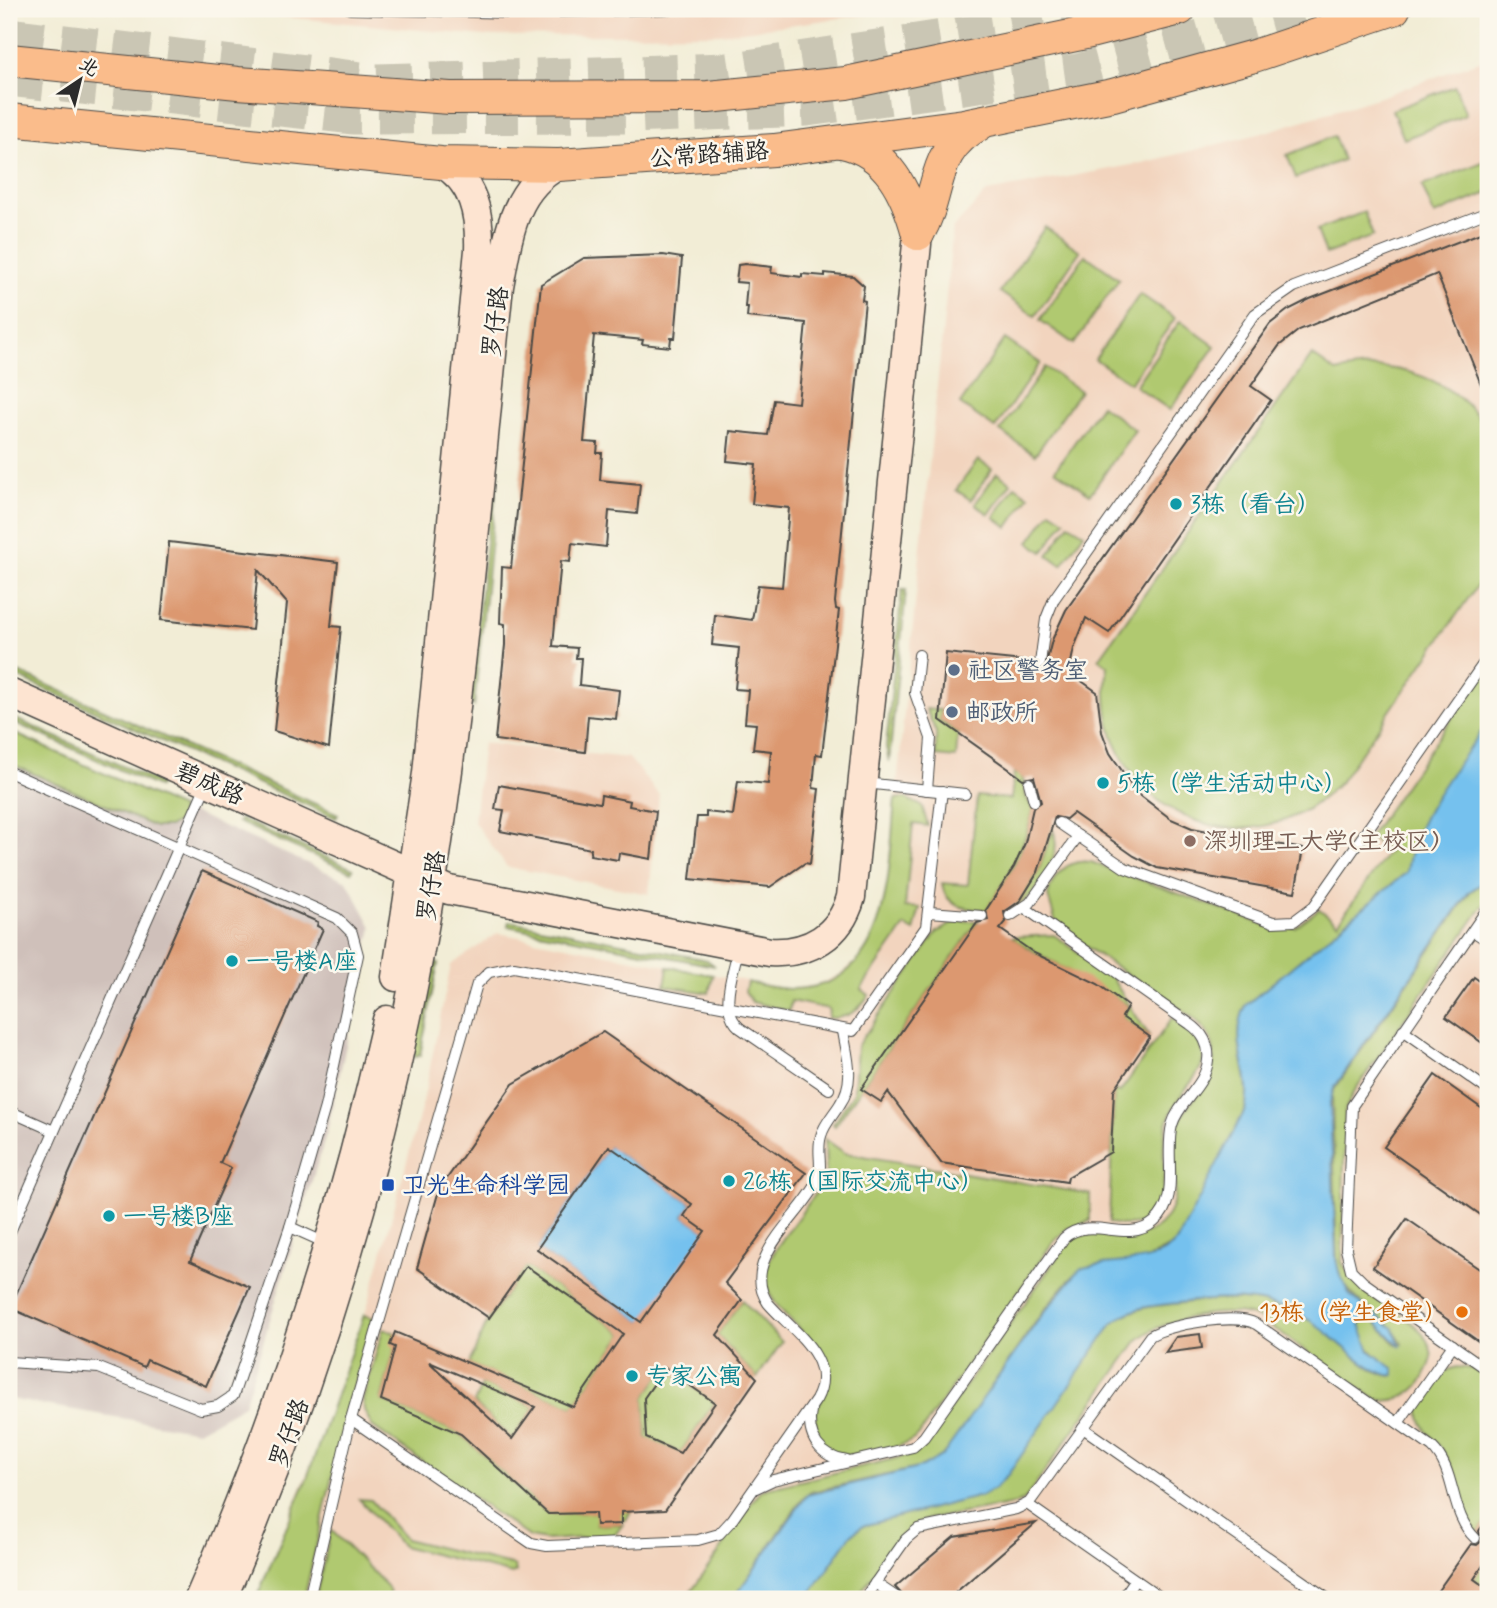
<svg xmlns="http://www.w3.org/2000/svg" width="1497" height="1608" font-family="Mynerve,'LXGW WenKai TC',sans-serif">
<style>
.built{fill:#f2d4be}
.industrial{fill:#cfc0ba}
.green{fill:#b0c96f;stroke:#6e7a4d;stroke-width:2}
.water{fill:#74c1ee;stroke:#50768c;stroke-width:2}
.building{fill:#dc9870;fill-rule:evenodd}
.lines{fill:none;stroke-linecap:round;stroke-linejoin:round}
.highway-tunnel{stroke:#cac6b4;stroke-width:35;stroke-dasharray:35 18;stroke-linecap:butt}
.lane-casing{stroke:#494845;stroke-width:12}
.secondary-casing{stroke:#494845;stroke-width:31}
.primary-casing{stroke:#494845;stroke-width:34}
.lane{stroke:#fff;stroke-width:10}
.secondary{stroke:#fde4d1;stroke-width:28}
.primary{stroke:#fabc8b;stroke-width:32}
.culture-dot{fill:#0f9aa8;stroke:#fbf7ec;stroke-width:2.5}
.service-dot{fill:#5c6f8a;stroke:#fbf7ec;stroke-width:2.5}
.education-dot{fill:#8d6e63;stroke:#fbf7ec;stroke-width:2.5}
.transit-dot{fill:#1a4fb4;stroke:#fbf7ec;stroke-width:2.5}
.food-dot{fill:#e8710a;stroke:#fbf7ec;stroke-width:2.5}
.labels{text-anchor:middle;stroke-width:5;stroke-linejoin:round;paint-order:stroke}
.street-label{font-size:24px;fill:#2b2b2b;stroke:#fbf7ec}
.culture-label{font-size:24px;fill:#0d838f;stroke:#fbf7ec;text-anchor:start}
.service-label{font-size:24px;fill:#4e5e75;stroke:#fbf7ec;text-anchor:start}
.education-label{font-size:24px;fill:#785e54;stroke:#fbf7ec;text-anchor:start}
.transit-label{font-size:24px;fill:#164399;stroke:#fbf7ec;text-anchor:start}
.food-label{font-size:24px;fill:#c56008;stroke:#fbf7ec;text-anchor:end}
</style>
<rect width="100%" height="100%" fill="#fbf7ec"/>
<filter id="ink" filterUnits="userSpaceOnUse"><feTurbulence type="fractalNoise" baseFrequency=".0143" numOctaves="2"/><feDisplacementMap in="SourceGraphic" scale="14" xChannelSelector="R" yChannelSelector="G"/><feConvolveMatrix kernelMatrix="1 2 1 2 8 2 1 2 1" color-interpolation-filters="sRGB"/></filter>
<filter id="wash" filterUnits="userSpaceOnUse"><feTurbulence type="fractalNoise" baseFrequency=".00686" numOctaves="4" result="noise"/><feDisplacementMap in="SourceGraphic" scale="28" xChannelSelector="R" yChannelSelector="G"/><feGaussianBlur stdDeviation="1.57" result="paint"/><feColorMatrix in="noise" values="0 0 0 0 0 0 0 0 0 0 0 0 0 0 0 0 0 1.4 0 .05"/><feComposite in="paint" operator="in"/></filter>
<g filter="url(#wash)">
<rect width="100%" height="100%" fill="#f2edd6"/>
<g class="built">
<polygon points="202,9 909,9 720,34 484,36"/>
<polygon points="1488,58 1488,1599 256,1599 336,1402 369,1301 423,1102 451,965 498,933 788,989 817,985 839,975 858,960 873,940 882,917 887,883 953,228 987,192 1142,163 1259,134 1380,97"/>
<polygon points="483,743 629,758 659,795 649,894 507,867 474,822"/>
</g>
<polygon class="industrial" points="9,731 347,881 372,927 327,1131 244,1405 198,1431 9,1399"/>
<g class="green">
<polygon points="1455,86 1466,115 1404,139 1392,110"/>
<polygon points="1334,136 1343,160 1296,178 1287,155"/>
<polygon points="1485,161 1488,170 1488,193 1434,215 1422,186"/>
<polygon points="1364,212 1373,236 1326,254 1317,230"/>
<polygon points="1045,227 1080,251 1035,316 1000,292"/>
<polygon points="1085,255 1119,279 1074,344 1040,320"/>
<polygon points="1140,294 1175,318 1130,383 1095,359"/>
<polygon points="1180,321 1215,346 1170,410 1135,386"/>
<polygon points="1005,339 1040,363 995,428 960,404"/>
<path d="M1312,355L1336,372C1395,357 1456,379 1488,431V570L1344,777C1251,887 1086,806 1108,666L1099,659Z"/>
<polygon points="1045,367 1080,391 1035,455 1000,431"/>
<polygon points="1101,405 1135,430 1090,494 1055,470"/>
<polygon points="978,460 992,469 971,500 956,490"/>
<polygon points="997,473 1011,483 989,514 975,504"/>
<polygon points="493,475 497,479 474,706 470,700"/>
<polygon points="1015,486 1029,496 1008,527 994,517"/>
<polygon points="1051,511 1065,520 1043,552 1029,542"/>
<polygon points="1069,524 1084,533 1062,565 1048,555"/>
<polygon points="902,590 906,590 889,762 886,747"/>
<path d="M1488,666V791L1466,823L1246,1005C1227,1045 1254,1072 1245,1110L1187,1225L1174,1245L1145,1260L1087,1267C1055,1277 971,1426 939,1459L922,1467L811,1492L803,1498L733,1599H686L726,1542L722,1538L762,1490L902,1457L923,1446L1069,1241C1098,1222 1132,1250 1160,1225C1186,1201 1170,1159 1177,1129C1183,1105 1209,1089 1213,1064C1216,1052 1212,1039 1205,1030C1195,1017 1180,1009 1167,1000C1135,978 1080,947 1055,920L1048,896C1052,875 1067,859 1091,862L1271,927H1295L1319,909L1338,923L1389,851L1369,837Z"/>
<polygon points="9,668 338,814 336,818 9,673"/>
<polygon points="926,709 941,710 940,721 958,733 956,758 936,756 936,732"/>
<polygon points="9,716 160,783 158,787 9,720"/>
<polygon points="9,731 181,808 180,820 169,827 155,827 9,763"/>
<path d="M1014,772L1023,779L1026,797L1033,810C1024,849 1009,878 986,910C965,909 946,908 942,883L968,885L977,796L1011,799Z"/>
<path d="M905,798L922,806L928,826L913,824L905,907L920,908L914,931L905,926L861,989L869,995C858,1011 848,1019 828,1018L829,1009L791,1001L789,1011L752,1002L745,991L747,982C761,985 776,989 790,989C893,990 888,871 895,799Z"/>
<polygon points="240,819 353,869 351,872 238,822"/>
<path d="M1053,830C1064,857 1037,894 1015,908L1038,872Z"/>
<path d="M1488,879V899L1353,1093L1345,1110L1342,1262C1360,1303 1430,1314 1432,1358C1425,1386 1404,1406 1375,1399L1260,1319C1231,1304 1159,1319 1137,1341L1025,1499L1015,1504L928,1519L912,1526L899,1539L856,1599H807L851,1535L862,1526L980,1496L994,1489L1112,1324C1132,1306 1157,1306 1183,1303C1229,1297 1271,1297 1313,1322C1333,1334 1369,1376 1392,1376L1394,1369C1378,1358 1355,1342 1362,1320L1373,1319L1396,1344H1402C1385,1310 1348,1306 1337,1267L1332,1093L1470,892Z"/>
<polygon points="509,921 707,960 715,966 508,926"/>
<polygon points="957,921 978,921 835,1126 833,1124 854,1092 857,1046 937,932"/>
<path d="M1054,935L1110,975L1150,1037L1122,1017L1128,1006C1091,980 1049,963 1011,937Z"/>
<polygon points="431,961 438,963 420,1055 416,1057 412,1054"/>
<polygon points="668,967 713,975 709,993 665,986"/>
<path d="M1172,1018C1237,1063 1183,1074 1168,1121C1159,1147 1168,1176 1161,1203C1152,1227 1131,1227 1109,1223L1114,1090L1120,1092Z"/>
<path d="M825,1139L845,1153L1090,1194V1221L1068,1228L1053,1242L918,1436C903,1448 881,1450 862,1454C839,1459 813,1447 815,1419C817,1395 839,1380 822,1354C808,1331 761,1303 765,1273C768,1252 810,1205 822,1183L826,1172Z"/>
<polygon points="526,1266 623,1334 573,1407 469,1364 489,1318"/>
<polygon points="742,1300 782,1342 757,1378 717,1335"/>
<polygon points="364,1315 374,1318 345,1420 304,1599 256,1599 306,1481"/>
<polygon points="383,1329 399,1334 381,1400 461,1434 548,1514 631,1511 626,1520 596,1521 596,1525 623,1524 614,1536 546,1540 529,1537 372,1426 364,1410 363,1399"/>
<path d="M1457,1367L1475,1369L1488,1377V1518L1478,1533C1460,1515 1458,1487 1450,1464C1439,1434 1403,1427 1429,1389C1436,1378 1444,1370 1457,1367Z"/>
<polygon points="665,1368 715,1402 680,1453 646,1438 644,1398"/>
<polygon points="482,1384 535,1407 512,1439 474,1403"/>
<polygon points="359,1499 371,1500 405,1539 515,1566 516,1572 512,1574 402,1546"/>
<polygon points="331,1530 387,1586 390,1592 386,1599 315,1599"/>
<polygon points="1488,1558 1488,1589 1474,1579"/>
</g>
<g class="water">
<path d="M1488,722V879L1469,892L1334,1088L1330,1102L1336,1259L1340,1276L1350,1295L1393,1328L1401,1347L1373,1319L1365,1318L1360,1324L1370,1351L1394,1369V1375C1375,1379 1331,1334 1314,1323C1271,1295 1225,1297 1178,1303C1153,1306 1131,1306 1112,1324L1007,1476L994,1489L981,1496L862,1526L851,1535L807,1599H733L807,1495L922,1467L943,1455L1042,1315L1080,1269C1113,1258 1152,1269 1177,1241L1245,1110C1255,1073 1227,1045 1246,1005L1407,872C1414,814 1456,769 1488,722Z"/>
<polygon points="609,1146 692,1204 684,1216 723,1243 641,1322 537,1249"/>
</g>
<g id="blocks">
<g class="building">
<polygon points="1488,230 1488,402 1437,274 1299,330 1279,346 1251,386 1271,400 1109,633 1086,618 1074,648 1069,672 1097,692 1102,732 1110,753 1137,793 1171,819 1192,828 1303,849 1295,892 1157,868 1134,856 1073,813 1066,819 1055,817 1038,872 1020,901 1004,912 1006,922 1000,929 1034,953 1098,984 1128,1006 1122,1017 1150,1037 1114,1090 1111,1152 1068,1177 1067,1182 941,1163 888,1092 881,1102 861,1089 977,923 988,920 986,910 1014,867 1025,843 1033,808 1041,802 1034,777 1023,779 940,720 946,653 1033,662 1036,669 1045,668 1052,640 1066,610 1270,324 1288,310 1310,299"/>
<polygon points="663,255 682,258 675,338 671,338 670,347 642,344 643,340 594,335 584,442 598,443 597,453 602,453 600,480 640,484 637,514 609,511 606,547 572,543 570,562 561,561 556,612 553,646 577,648 576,658 581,658 579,685 619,690 616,719 588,716 585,752 495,740 505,645 505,624 500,623 502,567 511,568 541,284 584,258"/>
<polygon points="745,264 772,267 771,273 802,277 802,274 825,276 825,273 853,276 864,286 862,300 865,301 835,602 836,609 839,610 822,755 816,754 813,788 819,789 810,864 805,863 770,887 690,879 697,817 706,817 706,812 733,815 738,781 768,784 771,751 753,749 756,724 745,723 748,690 735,689 739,648 712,645 715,615 752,620 758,585 782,587 789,508 752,504 756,464 727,461 730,431 768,435 774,400 798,403 806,323 747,317 748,307 745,307 747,283 736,282 738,265"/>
<polygon points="169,542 338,562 331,626 341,627 329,748 274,731 287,603 258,570 252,630 161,620"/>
<polygon points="499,785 600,803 601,795 630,801 629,806 656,811 651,859 619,853 618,860 590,855 591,849 500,831 504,810 495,809"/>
<polygon points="202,871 318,922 317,926 323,929 220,1163 231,1168 190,1261 250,1287 206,1386 147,1360 144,1367 10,1308"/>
<polygon points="1474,977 1488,987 1488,1047 1446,1017"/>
<path d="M603,1032L806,1173L725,1283L742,1300L717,1335L757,1378L665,1510L621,1512V1524L596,1525L595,1513L548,1514L461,1434L381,1400L395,1347L390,1345L395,1332L573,1407L623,1334L526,1266L489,1318L417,1268L439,1190L513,1084ZM609,1146L692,1204L684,1216L705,1231L641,1322L537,1249ZM429,1362L535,1407L512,1439ZM665,1368L715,1403L680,1453L646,1438L644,1398Z"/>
<polygon points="1435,1075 1488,1113 1488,1220 1384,1147"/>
<polygon points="1407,1219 1488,1275 1488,1348 1373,1267"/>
<polygon points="1200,1334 1202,1348 1165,1353 1176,1337"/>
<polygon points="1488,1518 1488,1558 1474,1579 1488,1589 1488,1599 1432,1599 1471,1544 1477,1545 1482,1541 1479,1531"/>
<polygon points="1036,1523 948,1599 906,1599 895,1587 954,1537"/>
</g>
</g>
</g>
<g filter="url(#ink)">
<use href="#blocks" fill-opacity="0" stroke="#494845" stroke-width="2"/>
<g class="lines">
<g class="highway-tunnel">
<polyline points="9,35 377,81 728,70 1124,9"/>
<polyline points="9,79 354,117 631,116 807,109 1078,71 1301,9"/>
</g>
<defs>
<g id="lane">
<polyline points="350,9 514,13 673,9"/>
<polyline points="1085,9 1090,29"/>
<polyline points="919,655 915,693 931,738 927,790"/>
<polyline points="1040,663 1046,619 1054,599 1255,314 1294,287 1488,212"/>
<polyline points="9,772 337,918 352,933 358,955 325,1107 290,1227 233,1396 218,1406 201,1409 99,1368 9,1362"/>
<polyline points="865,783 965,794"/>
<polyline points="1029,783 1034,801"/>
<polyline points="1059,823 1125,868 1273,922 1294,921 1314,906 1488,657"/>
<polyline points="1488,908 1352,1106 1346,1249 1351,1270 1363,1282 1488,1370"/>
<polyline points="930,912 982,916"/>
<polyline points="1010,916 1030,903 1078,836"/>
<polyline points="1473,931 1488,941"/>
<path d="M738,950C733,974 718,1009 740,1028L829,1089"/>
<polyline points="1403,1030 1488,1090"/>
<polyline points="9,1111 54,1131"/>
<polyline points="290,1227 328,1244"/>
<polyline points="9,1234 207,783"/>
<path d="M811,1410C806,1437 820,1457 847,1461"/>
<path d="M351,1419L531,1543L547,1546L698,1540L719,1534L732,1520L816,1400C839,1359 792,1331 768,1303C739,1261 799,1218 817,1183C824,1167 816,1152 821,1136C824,1124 834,1114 840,1104C856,1081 847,1056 843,1031"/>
<polyline points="1398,1423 1453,1345"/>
<polyline points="1083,1428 1328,1599"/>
<path d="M756,1488L773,1480L913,1447L924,1437L1064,1238C1091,1214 1127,1245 1154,1222C1181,1200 1164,1155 1172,1125C1179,1101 1206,1086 1208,1060C1210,1045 1202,1032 1190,1024L1025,908"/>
<polyline points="1027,1504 1163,1599"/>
<polyline points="875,1583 899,1599"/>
<polyline points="309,1599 351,1419 477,984 489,972 514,967 853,1031 926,927 942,791"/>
<path d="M864,1599L906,1539L918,1529L1016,1509L1029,1503L1150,1336C1169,1324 1236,1313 1256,1324L1432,1447C1457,1471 1449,1513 1475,1538"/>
<polyline points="1122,1599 1135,1580"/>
</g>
<g id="secondary">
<path d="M9,693L449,890L770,952C809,954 840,936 851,897L918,234"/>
<path d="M396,977L427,773L479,250C480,215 474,181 441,163"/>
<path d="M199,1599C281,1413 342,1219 387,1020"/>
<path d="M222,1599C314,1387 381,1167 422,939C461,723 476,503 499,286C508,239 512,189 559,165"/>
</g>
<g id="primary">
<polyline points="9,60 238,83 450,98 708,97 846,83 1090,32 1180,9"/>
<polyline points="9,120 441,163 559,165 774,150 964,125 1113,95 1254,56 1394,9"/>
<path d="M842,142C888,151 907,193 918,234"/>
<path d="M918,234C943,191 929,151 980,124"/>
</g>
</defs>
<use href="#lane" class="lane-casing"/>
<use href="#secondary" class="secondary-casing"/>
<use href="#primary" class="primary-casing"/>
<use href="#lane" class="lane"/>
<use href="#secondary" class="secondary"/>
<use href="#primary" class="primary"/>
</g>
</g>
<g class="culture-dot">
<circle cx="1176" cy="504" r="7"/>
<circle cx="1103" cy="783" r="7"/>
<circle cx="232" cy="961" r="7"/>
<circle cx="729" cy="1181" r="7"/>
<circle cx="109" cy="1216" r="7"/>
<circle cx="632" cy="1376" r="7"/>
</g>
<g class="service-dot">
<circle cx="954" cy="670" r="7"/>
<circle cx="952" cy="712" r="7"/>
</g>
<circle class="education-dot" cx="1190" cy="841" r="7"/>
<rect class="transit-dot" x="381" y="1178" width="14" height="14" rx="3.5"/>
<circle class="food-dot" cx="1462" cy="1312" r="7"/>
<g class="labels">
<g class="street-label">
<text transform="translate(709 154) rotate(-4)" y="8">公常路辅路</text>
<text transform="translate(495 322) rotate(-83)" y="8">罗仔路</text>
<text transform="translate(210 783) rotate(24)" y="8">碧成路</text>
<text transform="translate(431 886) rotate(-81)" y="8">罗仔路</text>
<text transform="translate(289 1433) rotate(-70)" y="8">罗仔路</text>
</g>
<g class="culture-label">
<text x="1190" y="512">3栋（看台）</text>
<text x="1117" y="791">5栋（学生活动中心）</text>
<text x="246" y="969">一号楼A座</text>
<text x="743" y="1189">26栋（国际交流中心）</text>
<text x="123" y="1224">一号楼B座</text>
<text x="646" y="1384">专家公寓</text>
</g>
<g class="service-label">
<text x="968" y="678">社区警务室</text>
<text x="966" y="720">邮政所</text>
</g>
<g class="education-label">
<text x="1204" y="849">深圳理工大学(主校区)</text>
</g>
<g class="transit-label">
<text x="402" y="1193">卫光生命科学园</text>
</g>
<g class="food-label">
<text x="1448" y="1320">13栋（学生食堂）</text>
</g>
</g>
<rect width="1497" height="1608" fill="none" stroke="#fbf7ec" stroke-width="35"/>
<g transform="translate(80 80) rotate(35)" stroke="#fbf7ec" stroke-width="5" paint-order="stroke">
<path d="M0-5L12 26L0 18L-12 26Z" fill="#2b2b2b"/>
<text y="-10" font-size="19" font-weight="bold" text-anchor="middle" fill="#2b2b2b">北</text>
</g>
</svg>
